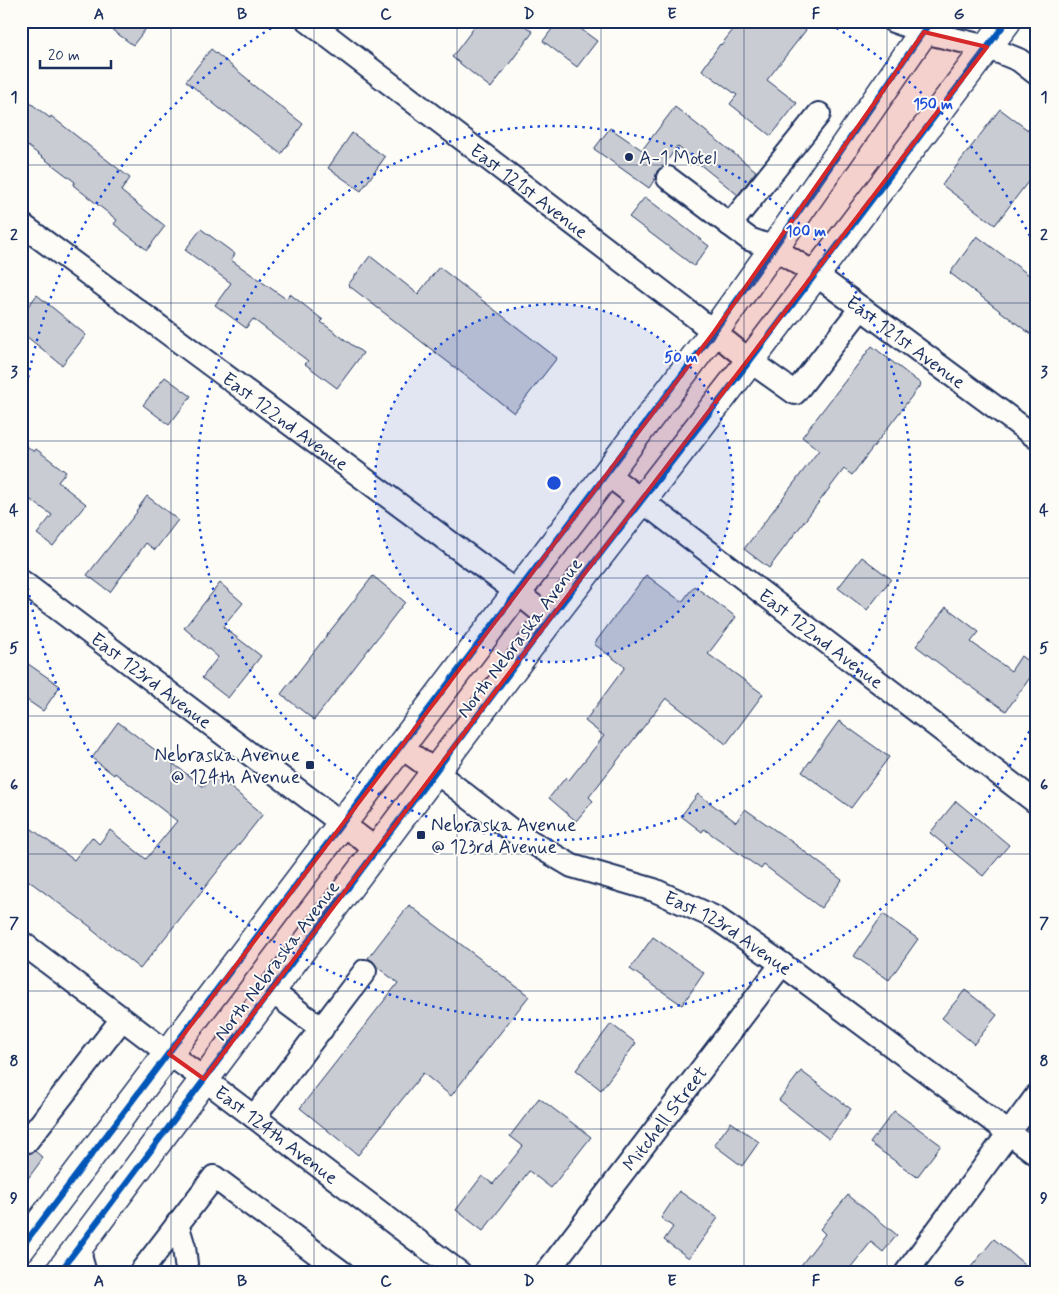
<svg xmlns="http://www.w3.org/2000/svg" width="1058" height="1294" font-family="Mynerve,sans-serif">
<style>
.building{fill:#c9ccd3;stroke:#1b2f5e}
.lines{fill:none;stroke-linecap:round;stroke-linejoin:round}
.minor-casing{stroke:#1b2f5e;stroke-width:26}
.major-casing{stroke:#1b2f5e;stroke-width:31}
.minor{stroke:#fdfcf7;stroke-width:22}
.major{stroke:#fdfcf7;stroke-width:28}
.cycleway-casing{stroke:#fdfcf7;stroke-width:9}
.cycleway{stroke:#0057b8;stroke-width:6}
.marked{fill:#d62828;fill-opacity:0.2;stroke:#d62828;stroke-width:4;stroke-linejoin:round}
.grid{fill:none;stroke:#1b2f5e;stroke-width:1;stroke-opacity:0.55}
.ring{fill:none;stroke:#1d4ed8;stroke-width:2.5;stroke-dasharray:2.5 5}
.poi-dot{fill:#1b2f5e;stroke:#fdfcf7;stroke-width:2}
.labels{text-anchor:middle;stroke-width:4;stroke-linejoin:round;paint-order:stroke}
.poi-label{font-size:19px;fill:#1b2f5e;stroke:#fdfcf7;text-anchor:start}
.street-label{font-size:19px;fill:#1b2f5e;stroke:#fdfcf7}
.centre{fill:#1d4ed8;stroke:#fdfcf7;stroke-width:2.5}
.ring-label{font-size:15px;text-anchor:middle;font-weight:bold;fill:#1d4ed8;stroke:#fdfcf7;stroke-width:4;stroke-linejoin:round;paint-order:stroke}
.neatline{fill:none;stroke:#1b2f5e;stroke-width:2}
.grid-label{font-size:16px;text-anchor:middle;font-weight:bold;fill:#1b2f5e}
</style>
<rect width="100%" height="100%" fill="#fdfcf7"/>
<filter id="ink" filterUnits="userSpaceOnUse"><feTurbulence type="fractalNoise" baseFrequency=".02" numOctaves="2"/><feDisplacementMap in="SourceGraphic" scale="10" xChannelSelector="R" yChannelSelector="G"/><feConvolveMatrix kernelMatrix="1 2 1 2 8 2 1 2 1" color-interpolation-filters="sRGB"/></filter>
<g filter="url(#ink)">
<g class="building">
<polygon points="100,21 152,21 133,45"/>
<polygon points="479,21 519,21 533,32 491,88 452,57"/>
<polygon points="558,21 570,21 597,41 577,67 543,41"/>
<polygon points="740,21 795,21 806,30 767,80 797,103 771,136 730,104 737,95 702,70 720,44 721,45"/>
<polygon points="211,49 250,81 249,82 303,124 281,154 225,111 224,112 186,81"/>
<polygon points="21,96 50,118 51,116 130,178 121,191 165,226 147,250 114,224 117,220 73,185 75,182 21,141"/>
<polygon points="675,107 756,171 738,195 677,146 664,166 657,171 655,179 649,188 594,149 610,128 642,150"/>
<polygon points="1000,109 1037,137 1037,170 995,225 942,185"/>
<polygon points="352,133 385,157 361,191 328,168"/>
<polygon points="645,197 709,246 694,266 629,217"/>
<polygon points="201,229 235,254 231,260 286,299 290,294 323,320 321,322 363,353 337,388 305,364 308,361 253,319 246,328 215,305 231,283 185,250"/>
<polygon points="977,236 1037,281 1037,339 950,273"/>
<polygon points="370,256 418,294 439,267 557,358 514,413 348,285"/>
<polygon points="37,295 86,335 62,365 21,332 21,315"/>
<polygon points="872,346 921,384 852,475 844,469 769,568 744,549 819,450 802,437"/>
<polygon points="165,377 191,396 169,425 143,405"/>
<polygon points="21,441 34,452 36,449 66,472 58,482 86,504 53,546 37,534 52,515 21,493"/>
<polygon points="147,496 178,520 155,550 146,543 110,592 87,575 137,512 136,511"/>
<polygon points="862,557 891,579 867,610 838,588"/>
<polygon points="646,575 682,602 694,586 736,617 708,654 763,694 726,744 666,698 589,797 593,801 576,821 549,798 566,777 569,780 604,736 585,721 625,667 594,644"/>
<polygon points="373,576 405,602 314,720 281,694"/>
<polygon points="220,583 243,603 223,627 261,656 228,698 202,678 218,657 184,628"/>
<polygon points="946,607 979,632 971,642 1011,671 1021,656 1037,668 1006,711 949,671 916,646"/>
<polygon points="21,659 60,686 43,711 21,696"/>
<polygon points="839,721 889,757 851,808 802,772"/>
<polygon points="118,722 204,787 214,774 263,814 140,969 91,929 92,928 21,875 21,821 74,860 92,837 99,844 110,830 146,859 177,821 115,773 114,775 92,758"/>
<polygon points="698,794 736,822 745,809 792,842 842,880 821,908 764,865 761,869 704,829 702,832 681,816"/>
<polygon points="956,801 1009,845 983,876 930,833"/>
<polygon points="409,905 529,996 451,1096 423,1073 358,1155 300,1108 398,983 377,967 373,961 368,958"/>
<polygon points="883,914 918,939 889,980 854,956"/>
<polygon points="653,937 704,973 682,1005 630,969"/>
<polygon points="965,990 997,1015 974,1044 942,1018"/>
<polygon points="611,1024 636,1043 601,1090 576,1070"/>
<polygon points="801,1071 851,1109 829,1139 779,1100"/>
<polygon points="539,1098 591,1137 551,1188 529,1171 483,1231 456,1210 482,1176 493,1184 523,1146 510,1136"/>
<polygon points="894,1111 941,1145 917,1177 870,1143"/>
<polygon points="731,1122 759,1142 742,1166 714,1145"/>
<polygon points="35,1151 43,1158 21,1188 21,1152 26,1154 31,1153"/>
<polygon points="679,1191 718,1218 689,1258 664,1240 673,1227 661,1218"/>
<polygon points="848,1195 897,1235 883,1252 871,1242 846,1273 795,1273 825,1234 820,1229"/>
<polygon points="994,1239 1035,1273 966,1273"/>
</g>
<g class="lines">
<defs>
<g id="minor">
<path id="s1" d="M308,21L694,316L750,361L795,393L861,308"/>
<polyline points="893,21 924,32 987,47 1019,60 1037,74"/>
<path id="s2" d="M668,178L749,239L774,248L815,274L1037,438"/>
<path id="s3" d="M21,224L518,593L550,619"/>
<polyline points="730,225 819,114"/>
<path id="s4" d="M607,474L1037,803"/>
<path id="s5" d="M21,581L377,850"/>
<path id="s6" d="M401,747L436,772L511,830L572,866L654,890L716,918L782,964L1037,1154"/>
<path id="s7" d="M21,942L169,1054L204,1079L460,1273"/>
<polyline points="271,991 322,1029"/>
<polyline points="254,1117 365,971"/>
<polyline points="27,1141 122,1019"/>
<polyline points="177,1224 184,1247 186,1264"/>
<polyline points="80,1244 81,1259 85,1273"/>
<polyline points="140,1273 214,1177 343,1273"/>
<path id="s8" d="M546,1273L782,964"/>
<polyline points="906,1273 1037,1095"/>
</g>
<g id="major">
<polyline points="21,1248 714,332 774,248 931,21"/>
<polyline points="59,1273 550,619 750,361 1007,21"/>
</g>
</defs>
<use href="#minor" class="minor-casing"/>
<use href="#major" class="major-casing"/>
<use href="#minor" class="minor"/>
<use href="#major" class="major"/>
<defs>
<g id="cycleway">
<polyline points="21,1248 714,332 774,248 931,21"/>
<polyline points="59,1273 550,619 750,361 1007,21"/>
</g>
</defs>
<use href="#cycleway" class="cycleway-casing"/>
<use href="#cycleway" class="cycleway"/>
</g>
</g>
<path class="marked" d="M924,32L987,47L550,619L204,1079L169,1054L714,332Z"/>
<path class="grid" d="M171,21V1273M314,21V1273M457,21V1273M601,21V1273M744,21V1273M887,21V1273M21,165H1037M21,303H1037M21,441H1037M21,578H1037M21,716H1037M21,854H1037M21,991H1037M21,1129H1037"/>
<circle cx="554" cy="483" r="179" fill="#1d4ed8" fill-opacity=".12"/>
<g class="ring">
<circle cx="554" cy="483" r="179"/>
<circle cx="554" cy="483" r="357"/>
<path d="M1036 718A536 536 0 0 1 21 544M21 422A536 536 0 0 1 278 24M830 24A536 536 0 0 1 1036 248"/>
</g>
<g class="poi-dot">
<circle cx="629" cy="157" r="5"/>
<rect x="305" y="760" width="10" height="10" rx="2.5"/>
<rect x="416" y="830" width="10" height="10" rx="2.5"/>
</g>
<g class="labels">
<g class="poi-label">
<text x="639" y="164">A-1 Motel</text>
<text x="300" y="761" text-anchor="end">Nebraska Avenue<tspan x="300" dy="22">@ 124th Avenue</tspan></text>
<text x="431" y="831">Nebraska Avenue<tspan x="431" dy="22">@ 123rd Avenue</tspan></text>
</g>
<g class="street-label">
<text dy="7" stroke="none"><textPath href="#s1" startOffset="279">East 121st Avenue</textPath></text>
<text dy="7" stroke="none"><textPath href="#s2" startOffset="290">East 121st Avenue</textPath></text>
<text dy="7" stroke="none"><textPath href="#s3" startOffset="330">East 122nd Avenue</textPath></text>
<text transform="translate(519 637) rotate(-53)" y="7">North Nebraska Avenue</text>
<text dy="7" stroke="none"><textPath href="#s4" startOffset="270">East 122nd Avenue</textPath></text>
<text dy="7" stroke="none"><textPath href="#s5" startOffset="164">East 123rd Avenue</textPath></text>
<text dy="7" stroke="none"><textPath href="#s6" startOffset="380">East 123rd Avenue</textPath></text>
<text transform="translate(276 960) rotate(-53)" y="7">North Nebraska Avenue</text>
<text dy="7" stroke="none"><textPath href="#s8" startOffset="195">Mitchell Street</textPath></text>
<text dy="7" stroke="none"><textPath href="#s7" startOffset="320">East 124th Avenue</textPath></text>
</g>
</g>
<circle cx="554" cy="483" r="8" class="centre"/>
<g class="ring-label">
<text x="933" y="109">150 m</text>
<text x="806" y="236">100 m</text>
<text x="681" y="362">50 m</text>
</g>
<rect width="1058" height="1294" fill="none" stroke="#fdfcf7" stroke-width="55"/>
<path d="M40 60v8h71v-8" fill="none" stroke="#1b2f5e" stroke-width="2.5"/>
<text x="48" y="60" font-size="15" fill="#1b2f5e" stroke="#fdfcf7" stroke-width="4" paint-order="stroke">20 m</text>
<rect x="28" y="28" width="1002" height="1238" class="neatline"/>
<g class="grid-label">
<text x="99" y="19">A</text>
<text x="242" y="19">B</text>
<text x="386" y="19">C</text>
<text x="529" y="19">D</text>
<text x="672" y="19">E</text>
<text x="816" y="19">F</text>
<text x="959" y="19">G</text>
<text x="14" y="102">1</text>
<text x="1044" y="102">1</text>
<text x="14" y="240">2</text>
<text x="1044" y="240">2</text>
<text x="14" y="377">3</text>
<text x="1044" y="377">3</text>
<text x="14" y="515">4</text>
<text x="1044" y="515">4</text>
<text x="14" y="653">5</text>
<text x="1044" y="653">5</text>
<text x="14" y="790">6</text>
<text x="1044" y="790">6</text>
<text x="14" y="928">7</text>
<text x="1044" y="928">7</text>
<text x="14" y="1066">8</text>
<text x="1044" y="1066">8</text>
<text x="14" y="1203">9</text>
<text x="1044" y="1203">9</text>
<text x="99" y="1286">A</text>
<text x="242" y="1286">B</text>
<text x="386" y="1286">C</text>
<text x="529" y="1286">D</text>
<text x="672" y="1286">E</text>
<text x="816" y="1286">F</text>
<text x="959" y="1286">G</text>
</g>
</svg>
